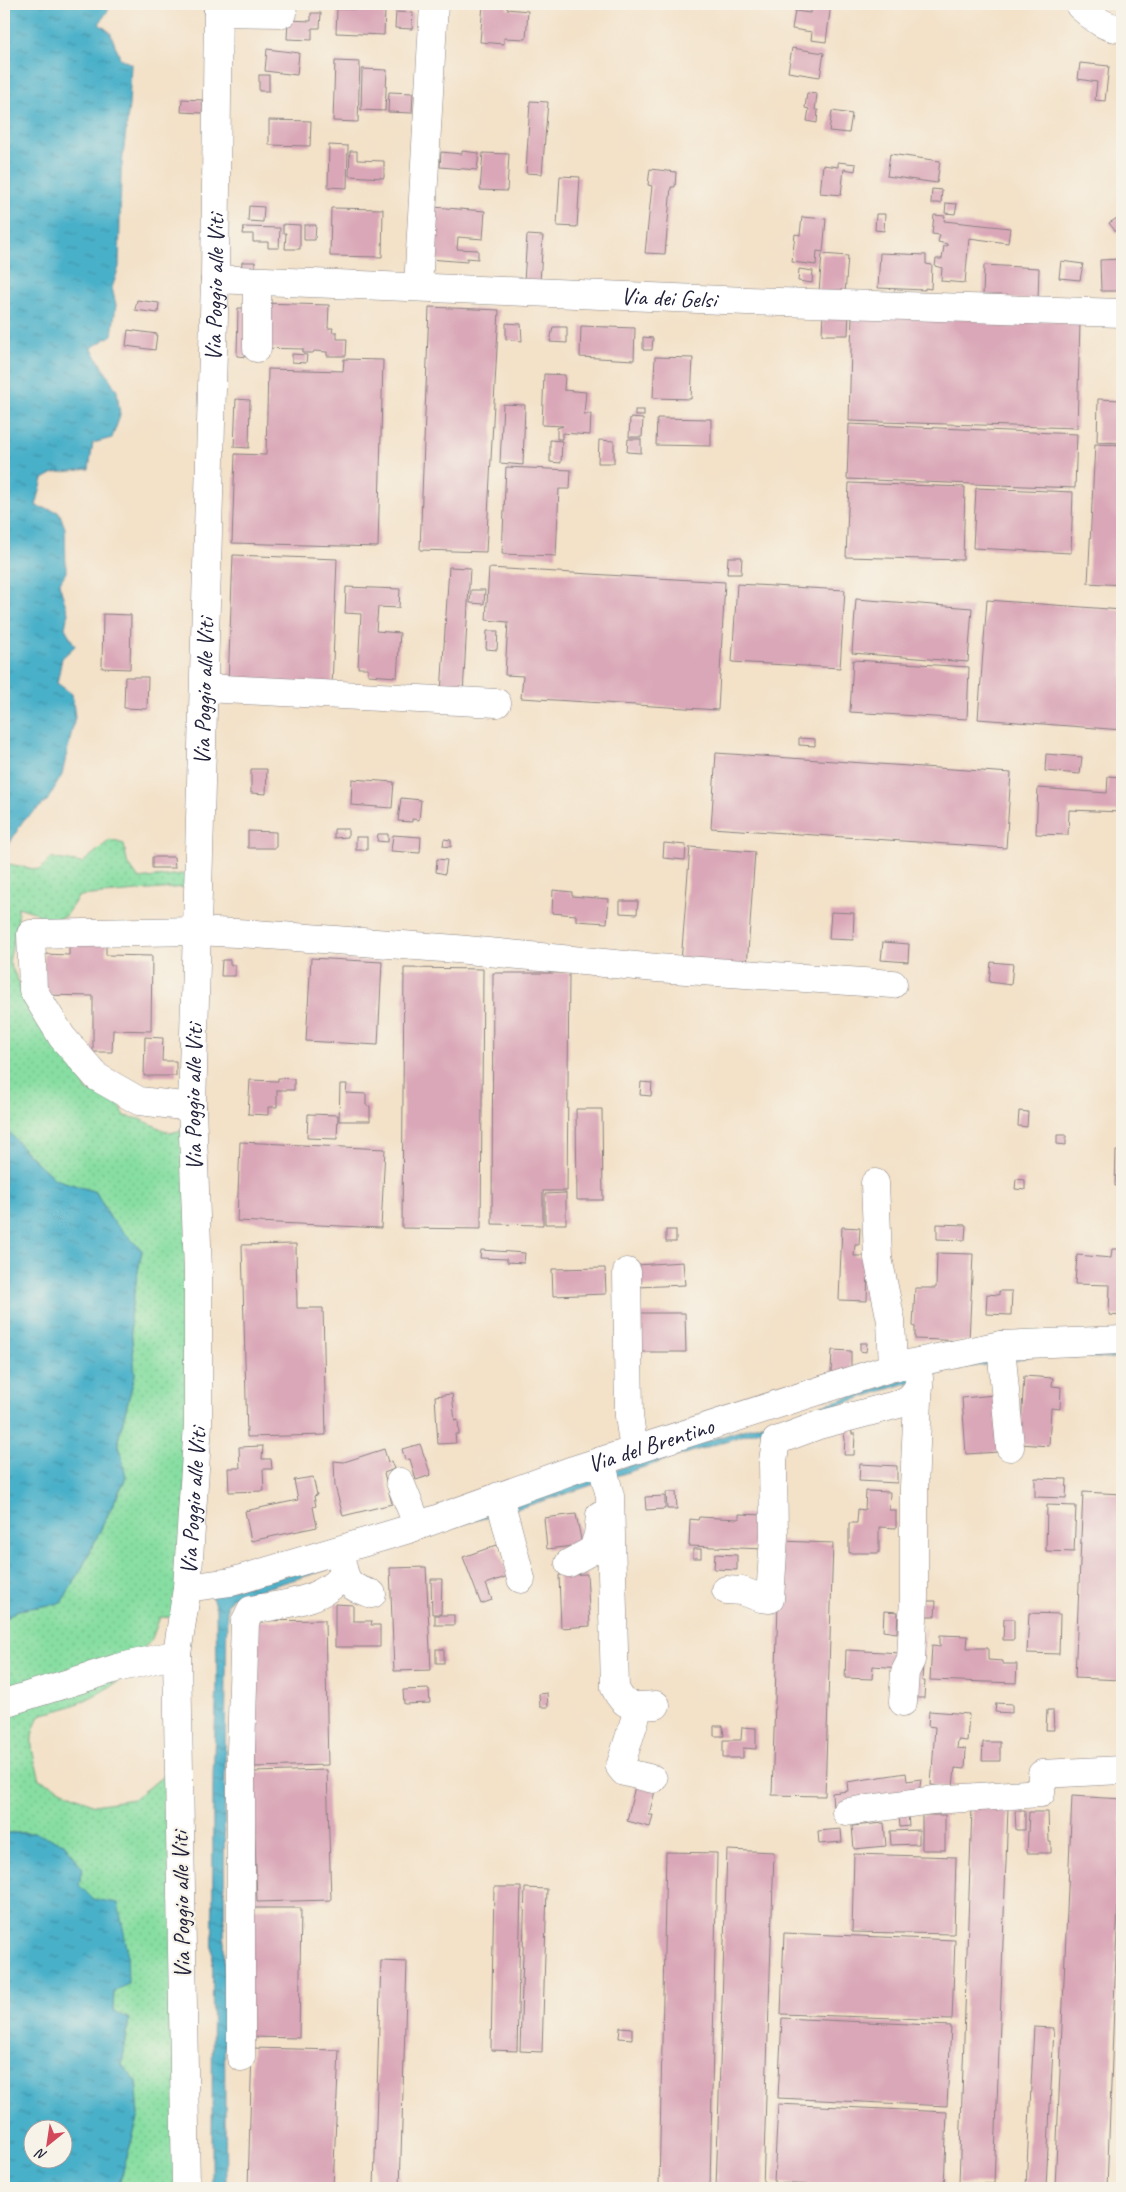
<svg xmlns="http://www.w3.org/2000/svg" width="1126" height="2192" font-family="Caveat,sans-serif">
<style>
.grass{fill:url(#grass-dots);stroke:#54806e}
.water{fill:url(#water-ripples);stroke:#366982;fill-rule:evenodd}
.building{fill:#daa7b8}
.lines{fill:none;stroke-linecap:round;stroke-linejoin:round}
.minor-casing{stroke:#8a8282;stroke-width:29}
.minor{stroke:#fff;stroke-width:28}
.labels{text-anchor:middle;stroke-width:4.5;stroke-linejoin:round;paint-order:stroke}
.street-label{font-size:24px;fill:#22223b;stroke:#f7f3e8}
</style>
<defs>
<pattern id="grass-dots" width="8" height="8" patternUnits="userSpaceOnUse" patternTransform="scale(1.25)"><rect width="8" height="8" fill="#87dea2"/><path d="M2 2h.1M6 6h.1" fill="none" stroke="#74be8c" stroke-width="1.8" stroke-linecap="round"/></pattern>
<pattern id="water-ripples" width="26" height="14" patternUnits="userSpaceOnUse" patternTransform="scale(1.25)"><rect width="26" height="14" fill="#4ab0c9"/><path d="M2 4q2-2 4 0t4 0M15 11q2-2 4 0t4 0" fill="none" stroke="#3d8fa4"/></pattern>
</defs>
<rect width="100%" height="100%" fill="#f7f3e8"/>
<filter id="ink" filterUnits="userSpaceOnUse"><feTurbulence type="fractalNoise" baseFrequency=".02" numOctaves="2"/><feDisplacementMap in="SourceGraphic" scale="10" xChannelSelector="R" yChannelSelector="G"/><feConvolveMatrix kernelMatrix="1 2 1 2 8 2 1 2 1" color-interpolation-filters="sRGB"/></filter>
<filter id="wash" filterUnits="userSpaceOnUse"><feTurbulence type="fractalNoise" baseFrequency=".0096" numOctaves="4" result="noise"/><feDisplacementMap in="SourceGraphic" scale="20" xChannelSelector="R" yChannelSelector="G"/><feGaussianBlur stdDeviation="1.12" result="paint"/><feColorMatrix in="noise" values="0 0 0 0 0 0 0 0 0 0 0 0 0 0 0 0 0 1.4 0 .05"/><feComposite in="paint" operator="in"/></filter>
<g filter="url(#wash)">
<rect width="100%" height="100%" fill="#f3e1c8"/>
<path class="grass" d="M110,840L124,844L127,862L139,879L199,872L185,887L79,896L65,916L49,921L34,912L18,907V920L9,962L24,993L30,1011L38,1013L83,1082L87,1091C108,1095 117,1094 124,1116L140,1119L170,1133L192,1128L183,1618L160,1617L151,1641L125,1666L121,1680C95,1696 72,1709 42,1714C25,1736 33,1754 40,1779L94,1805L133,1799L178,1765L186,2188H118L139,2115L136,2081L122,2065L129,2019L113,2011L114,1991L93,1899L79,1885L82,1867L34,1833H4V1620L18,1610L61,1603L81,1570L126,1478L118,1440L135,1375L130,1316L142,1250L111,1219L96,1192L55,1179L26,1152L4,1126V863L39,870L51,858L82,863Z"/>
<g class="water">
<polygon points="4,4 112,4 99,24 110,32 120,58 131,64 129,105 121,173 119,267 112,288 116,305 112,335 91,348 117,391 120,416 112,438 93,443 89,469 54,473 43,479 36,506 59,512 65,528 66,572 59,584 68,613 65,628 75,646 62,658 57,683 72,694 75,717 62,775 47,801 22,822 10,843 4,848"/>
<polygon points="4,1126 26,1152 55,1179 96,1192 110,1218 142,1250 130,1316 135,1374 118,1440 126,1477 81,1570 61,1603 18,1610 4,1620"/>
<path d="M1032,1350L1122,1352V1359L1032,1355L1012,1362L958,1368L929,1376L616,1476C562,1497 505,1512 449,1528C419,1537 390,1550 360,1559C318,1573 275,1585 232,1598L227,1605C224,1799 223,1994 226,2188H212L213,1776L217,1683L216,1608L211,1595L291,1574L326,1562L387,1546L627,1466L964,1361Z"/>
<path d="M4,1833H34L64,1843L82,1867L79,1885L93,1899L118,1903L127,1948L128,1984L114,1991L113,2010L129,2019L122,2065L136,2081L139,2115L118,2188H4ZM32,2130H62V2160H32Z"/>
</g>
<g id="blocks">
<g class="building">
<polygon points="382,4 396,4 395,11 381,9"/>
<polygon points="483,4 507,6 507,9 528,11 526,39 504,38 504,44 480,42"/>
<polygon points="811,4 831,4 826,42 811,40 812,32 792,29 795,11 810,13"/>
<polygon points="337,9 385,10 384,35 336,33"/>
<polygon points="396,12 413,13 412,29 395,28"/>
<polygon points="311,13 321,13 320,28 312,28 312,40 287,39 288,20 311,21"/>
<polygon points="792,48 824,53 820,77 788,72"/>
<polygon points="267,49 299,53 297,75 265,71"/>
<polygon points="335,61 360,62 358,122 333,121"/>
<polygon points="1080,63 1109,66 1105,101 1095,100 1097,82 1078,79"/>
<polygon points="362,69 387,70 385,111 361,110"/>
<rect x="259" y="75" width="10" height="16"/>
<polygon points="389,92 413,93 412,113 388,112"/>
<polygon points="807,93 817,94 815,110 818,110 817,123 807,121 809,109 805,108"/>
<polygon points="182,99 203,100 202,113 181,112"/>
<polygon points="530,101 548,102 542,174 526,173"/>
<polygon points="832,111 852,114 849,133 829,131"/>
<polygon points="269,120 311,121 310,146 269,145"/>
<polygon points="329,145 348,146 347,188 328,187"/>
<polygon points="350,151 357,151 357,160 384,161 384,178 349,176"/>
<polygon points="462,151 479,153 477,170 440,167 441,152 462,154"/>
<polygon points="483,153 509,154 507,191 480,190"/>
<polygon points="890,154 940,161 937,183 887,176"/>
<polygon points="838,162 856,164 855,171 844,169 841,195 820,193 823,165 838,167"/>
<polygon points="650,169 676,172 675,187 671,187 665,254 645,253 652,186 648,185"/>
<polygon points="1121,174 1122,174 1122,202 1118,202"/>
<polygon points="560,176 580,177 577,227 557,226"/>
<polygon points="932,189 942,190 941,203 931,203"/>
<polygon points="946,203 957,204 955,214 945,213"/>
<polygon points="249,206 264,207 263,222 248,221"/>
<polygon points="433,207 485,211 483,239 458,237 457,249 478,250 478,259 467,258 467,262 429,259"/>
<polygon points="331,208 383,209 382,257 330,256"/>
<polygon points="876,214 885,214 884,231 875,230"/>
<polygon points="934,215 945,216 944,221 1010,228 1008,243 969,238 965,283 941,281 942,268 935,266 936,259 942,259 944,246 947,246 947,244 938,242 940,235 932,234"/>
<polygon points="802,217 826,219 823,252 817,251 816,265 792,262 795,234 800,235"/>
<polygon points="1119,217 1122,221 1122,228 1117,233 1109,223"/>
<polygon points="283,224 300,225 300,249 285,249 286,233 283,233"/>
<polygon points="304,225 316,225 315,240 304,240"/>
<polygon points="244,227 280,228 279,248 268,248 268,242 253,242 253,234 243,234"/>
<polygon points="527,235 543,236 540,282 524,282"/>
<polygon points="880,253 926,255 926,264 932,265 931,289 925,288 925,290 878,288"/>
<polygon points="822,254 848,256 845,294 819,292"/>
<polygon points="1122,259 1122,291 1101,291 1100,260"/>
<polygon points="1061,261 1083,264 1080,280 1059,278"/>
<polygon points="242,262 255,262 255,273 241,272"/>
<polygon points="984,265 1039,268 1038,300 983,298"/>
<polygon points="799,269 813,271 812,283 798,281"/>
<polygon points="137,300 159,303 158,313 135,310"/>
<polygon points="261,303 329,305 328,328 333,328 332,332 337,332 337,339 347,339 346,356 327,356 327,352 314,351 313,353 303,353 303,349 260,348"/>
<polygon points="429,307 499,310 486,552 420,550"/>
<polygon points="238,308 250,308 248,357 237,356"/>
<polygon points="823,312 849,312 848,335 822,335"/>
<polygon points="852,314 1080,322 1077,428 849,421"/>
<polygon points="506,323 521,324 522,341 506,339"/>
<polygon points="581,326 635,328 634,360 580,357"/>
<polygon points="553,327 567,327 567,343 550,342"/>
<polygon points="128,330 157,334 155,350 126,346"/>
<polygon points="643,337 653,338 652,350 643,350"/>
<polygon points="292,354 307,355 306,363 292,362"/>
<polygon points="655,357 693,358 691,399 653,398"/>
<polygon points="344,359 383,360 378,547 232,543 235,454 266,455 268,369 343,371"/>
<polygon points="544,374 565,375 564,390 586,392 584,414 591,414 590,435 562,433 562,439 557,439 557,428 563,426 542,425"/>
<polygon points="236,399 250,400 249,448 234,447"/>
<polygon points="1098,399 1122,400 1122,443 1097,442"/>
<polygon points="503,404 525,405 523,465 500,463"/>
<rect x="635" y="410" width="9" height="6"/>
<polygon points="630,418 643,419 642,437 629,437"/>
<polygon points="657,418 711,419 711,446 656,445"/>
<polygon points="849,424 1077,434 1075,488 847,479"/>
<polygon points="628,439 641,439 641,453 627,452"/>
<polygon points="550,440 562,441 561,463 550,462"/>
<polygon points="599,440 614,441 614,463 598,463"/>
<polygon points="1095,444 1122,445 1122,585 1088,583"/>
<polygon points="506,467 571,470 570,489 559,489 556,556 502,554"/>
<polygon points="849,483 965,487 963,560 846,557"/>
<polygon points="976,488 1073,492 1071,553 973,548"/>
<polygon points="233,555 337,559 332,687 228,683"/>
<polygon points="728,557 742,557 741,574 727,574"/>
<polygon points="449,567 470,568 463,695 441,693"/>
<polygon points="489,568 725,582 718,710 521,698 523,676 505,675 508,622 486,620"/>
<polygon points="737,584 845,590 840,668 732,662"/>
<polygon points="346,587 400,589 399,608 378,607 376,631 400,633 397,677 368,675 368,668 358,668 361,614 345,613"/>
<polygon points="471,590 485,590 484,604 470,603"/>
<polygon points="856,599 972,608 968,662 852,653"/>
<polygon points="987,600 1122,610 1122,730 978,719"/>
<polygon points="103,614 131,615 130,669 102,668"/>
<polygon points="487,631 498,631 497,650 486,649"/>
<polygon points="853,660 969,667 967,719 850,712"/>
<polygon points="125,677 148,677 147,709 124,708"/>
<polygon points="799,738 815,739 815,746 799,745"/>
<polygon points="716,753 1011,773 1006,848 711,828"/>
<polygon points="1046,754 1082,757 1080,774 1045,771"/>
<polygon points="251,769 267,769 266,794 251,793"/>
<polygon points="1108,776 1122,777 1122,812 1069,810 1068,835 1036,834 1038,788 1107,793"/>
<polygon points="352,779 394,782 392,808 351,805"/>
<polygon points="401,798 421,800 419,820 412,819 412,822 398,821"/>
<polygon points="334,829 348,829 348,837 334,838"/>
<polygon points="248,831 276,832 276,848 248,848"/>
<polygon points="378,834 388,834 388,842 377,841"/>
<polygon points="393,835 421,837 420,853 391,851"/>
<rect x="356" y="837" width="11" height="13"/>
<polygon points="444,839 451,840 451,847 443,846"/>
<polygon points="664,843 686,845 685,860 663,858"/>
<polygon points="690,847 755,852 747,967 681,962"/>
<polygon points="152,857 174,857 175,868 152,868"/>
<polygon points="437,859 447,860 445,874 436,872"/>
<polygon points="553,890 572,892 572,896 609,899 607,923 576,921 576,915 552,913"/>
<polygon points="620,901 638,901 637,914 620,913"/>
<polygon points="831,912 854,913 853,940 829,939"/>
<polygon points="883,942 909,944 908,962 881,960"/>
<polygon points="69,944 106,944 106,955 152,956 151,1031 113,1030 112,1052 93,1052 93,996 44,995 44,954 69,955"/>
<polygon points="311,958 382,962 378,1045 306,1041"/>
<polygon points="222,960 230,960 230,965 235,965 235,976 221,976"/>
<polygon points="991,962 1013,964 1011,985 989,982"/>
<polygon points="404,968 483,969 481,1229 402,1228"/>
<polygon points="493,973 569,973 567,1191 543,1191 543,1225 492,1224"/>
<polygon points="145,1037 163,1038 162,1061 176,1061 176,1076 144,1076"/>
<polygon points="278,1078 294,1079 294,1090 277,1090 277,1107 268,1107 268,1115 248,1114 250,1080 278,1081"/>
<polygon points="641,1082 652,1083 651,1096 640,1095"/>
<polygon points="340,1084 347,1084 346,1093 366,1094 366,1105 370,1106 370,1121 339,1121"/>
<polygon points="576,1109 602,1109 603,1200 577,1200"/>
<polygon points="1019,1111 1028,1112 1027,1127 1018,1126"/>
<polygon points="308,1114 338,1115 337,1139 307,1138"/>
<polygon points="1057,1135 1066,1135 1066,1145 1057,1144"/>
<polygon points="240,1142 385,1149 381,1228 237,1221"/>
<polygon points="1116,1151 1122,1151 1122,1186 1115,1186"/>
<polygon points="1016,1179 1025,1180 1025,1190 1015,1189"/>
<polygon points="566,1193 566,1224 545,1224 545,1194"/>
<polygon points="937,1224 966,1225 965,1240 937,1239"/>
<polygon points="842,1227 860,1228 859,1245 855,1245 854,1256 866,1256 866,1269 868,1270 867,1301 839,1300"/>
<rect x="666" y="1230" width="10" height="12"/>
<polygon points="296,1244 297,1308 323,1308 326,1435 247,1437 242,1245"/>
<polygon points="1112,1249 1122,1249 1122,1316 1109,1315 1110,1285 1075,1284 1077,1255 1111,1258"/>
<polygon points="481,1250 525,1253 524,1263 507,1262 507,1259 480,1258"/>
<polygon points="937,1253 973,1254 969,1341 915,1339 915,1327 913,1326 915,1288 936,1288"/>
<polygon points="683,1262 685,1285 637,1287 636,1265"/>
<polygon points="605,1268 606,1294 553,1296 552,1269"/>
<polygon points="999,1291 1012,1291 1011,1315 986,1314 987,1294 999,1295"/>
<polygon points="635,1313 685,1313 686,1352 636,1352"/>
<polygon points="860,1343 867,1343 866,1352 860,1351"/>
<polygon points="832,1350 851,1351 851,1374 831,1373"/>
<polygon points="1024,1376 1053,1378 1052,1386 1061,1387 1060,1409 1051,1408 1049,1446 1020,1444"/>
<polygon points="452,1394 455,1421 458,1420 459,1434 455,1434 456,1443 438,1444 435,1396"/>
<polygon points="995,1395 999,1452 966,1454 962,1398"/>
<polygon points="851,1426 852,1434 855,1434 854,1455 844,1455 845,1439 843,1428"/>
<polygon points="420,1444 431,1475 416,1480 410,1459 405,1460 402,1449"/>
<polygon points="263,1446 262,1459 271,1459 272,1469 263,1469 264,1491 229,1492 228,1468 240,1468 239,1447"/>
<polygon points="384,1449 388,1462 391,1461 394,1469 384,1473 392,1504 343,1516 335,1486 334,1461 344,1462"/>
<polygon points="860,1464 897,1466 897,1483 859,1481"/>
<polygon points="313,1477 317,1495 314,1496 316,1506 313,1507 317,1527 251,1541 245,1511 298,1500 294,1480"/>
<polygon points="1035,1478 1067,1479 1066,1498 1035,1497"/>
<polygon points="866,1491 890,1492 889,1510 896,1510 896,1528 879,1527 879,1553 849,1553 849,1523 857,1523 858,1509 865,1510"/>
<polygon points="666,1492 676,1492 677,1509 667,1509"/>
<polygon points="1083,1492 1122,1494 1122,1680 1075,1678"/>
<polygon points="665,1496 665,1509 646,1510 645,1497"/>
<polygon points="1047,1505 1076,1506 1074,1552 1046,1551"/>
<polygon points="576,1514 582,1545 547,1549 544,1518"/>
<polygon points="739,1514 765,1515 764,1549 689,1546 690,1519 698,1520 699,1517 739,1519"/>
<polygon points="780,1541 833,1543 825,1796 772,1795"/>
<polygon points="497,1545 508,1576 486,1584 492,1600 481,1604 463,1557"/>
<rect x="693" y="1549" width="8" height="9"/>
<polygon points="715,1554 737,1555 737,1570 714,1569"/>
<polygon points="426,1567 431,1670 394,1671 390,1568"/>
<polygon points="587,1574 590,1626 561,1628 559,1575"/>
<polygon points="431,1579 442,1579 441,1614 432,1614"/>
<polygon points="921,1601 936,1601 935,1616 921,1616"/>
<polygon points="335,1604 353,1605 353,1621 372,1621 371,1625 380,1625 380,1647 335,1647"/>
<polygon points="884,1611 898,1612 897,1633 883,1631"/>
<polygon points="1029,1613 1060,1614 1059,1654 1027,1653"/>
<rect x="435" y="1615" width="19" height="10"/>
<polygon points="1004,1619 1014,1619 1014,1640 1003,1640"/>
<polygon points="325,1620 328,1765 255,1767 253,1621"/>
<polygon points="925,1624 922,1681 925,1681 924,1698 912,1698"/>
<polygon points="940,1635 968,1636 967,1648 988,1648 988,1660 1003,1661 1003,1664 1017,1664 1016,1683 930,1680 932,1645 940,1646"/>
<rect x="436" y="1649" width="8" height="14"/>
<polygon points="846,1650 901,1653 900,1668 873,1666 872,1679 845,1678"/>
<polygon points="429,1689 430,1703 404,1704 403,1690"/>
<polygon points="547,1693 548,1707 540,1707 539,1694"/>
<polygon points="996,1703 1012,1704 1012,1713 995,1712"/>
<polygon points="1047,1710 1053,1710 1054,1730 1046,1730"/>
<polygon points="929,1711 969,1714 967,1741 958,1740 957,1748 966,1749 965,1769 955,1768 953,1787 931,1785 935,1727 928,1726"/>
<polygon points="714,1726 723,1726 724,1736 714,1736"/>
<polygon points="742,1727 756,1728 756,1749 743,1748 743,1758 723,1758 723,1740 741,1740"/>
<polygon points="983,1742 1000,1742 1000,1761 982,1761"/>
<polygon points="327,1770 331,1900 257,1902 253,1772"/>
<polygon points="906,1773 907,1781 921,1779 919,1794 833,1809 832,1793 848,1791 847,1782"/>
<polygon points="635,1786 655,1791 649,1815 653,1815 650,1827 627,1821"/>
<polygon points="1072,1796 1122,1799 1107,2188 1055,2187"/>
<polygon points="972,1807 1008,1808 994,2184 959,2183"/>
<polygon points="1015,1811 1025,1811 1025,1830 1016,1830"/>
<polygon points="1029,1812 1048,1812 1049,1842 1051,1842 1051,1853 1027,1853"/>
<polygon points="908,1814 909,1826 900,1827 899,1815"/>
<rect x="922" y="1815" width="23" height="35"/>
<polygon points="884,1823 886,1846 854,1849 852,1826"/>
<polygon points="841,1829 842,1842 819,1844 818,1831"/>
<polygon points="919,1830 919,1844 891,1845 890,1831"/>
<polygon points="727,1850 774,1852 763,2188 716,2188"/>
<polygon points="666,1852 717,1853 710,2188 659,2188"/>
<polygon points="854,1854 956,1857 954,1934 852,1932"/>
<polygon points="494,1887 521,1887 517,2051 491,2050"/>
<polygon points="525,1888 547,1889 542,2052 520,2051"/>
<polygon points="251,1908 301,1908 299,2038 249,2037"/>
<polygon points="784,1933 955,1940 952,2020 781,2014"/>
<polygon points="381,1961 407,1962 400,2188 374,2188"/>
<polygon points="782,2018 951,2026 947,2106 778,2098"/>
<polygon points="620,2027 632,2028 632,2039 619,2038"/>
<polygon points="1034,2027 1054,2028 1046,2187 1026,2186"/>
<polygon points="252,2048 339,2050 333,2188 248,2188"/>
<polygon points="778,2104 947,2112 944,2188 878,2188 774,2183"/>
</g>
</g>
</g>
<g filter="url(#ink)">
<use href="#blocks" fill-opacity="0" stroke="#8a8282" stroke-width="1"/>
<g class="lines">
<defs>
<g id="minor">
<path d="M1080,6C1093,17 1104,29 1122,28"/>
<polyline points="218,12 283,13"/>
<path id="s1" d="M215,279L747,301L1122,313"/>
<polyline points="418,287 434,4"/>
<polyline points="257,348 257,281"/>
<polyline points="204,688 497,703"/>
<polyline points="192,1107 139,1101 97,1077 62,1037 33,990 31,934 197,931 255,934 456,949 657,968 893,984"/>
<polyline points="875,1183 878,1258 891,1321 893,1367"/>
<polyline points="627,1272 629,1416 634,1450"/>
<polyline points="1001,1345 1010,1447"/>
<path d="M601,1461L610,1496L615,1688C625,1710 635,1706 656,1705"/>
<polyline points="400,1482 418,1526"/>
<polyline points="499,1496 521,1579"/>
<path d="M341,1558C345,1582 348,1587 372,1594"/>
<polyline points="569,1563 593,1550 598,1535 600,1515"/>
<path id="s2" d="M187,1588L231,1582L409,1529L573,1470L893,1367L1001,1345L1122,1340"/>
<polyline points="726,1590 742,1591 761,1598 770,1599 774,1536 773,1461 776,1441 819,1425 899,1404 910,1398 919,1387"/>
<polyline points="903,1702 905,1672 911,1660 914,1597 914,1487 919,1378"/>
<polyline points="4,1703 117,1668 177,1654"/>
<polyline points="637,1706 635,1719 620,1767 624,1772 653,1779"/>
<polyline points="846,1812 933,1800 1041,1793 1042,1774 1122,1770"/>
<path d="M241,2057V1751L245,1622L251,1610C283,1604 323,1602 344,1574"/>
<path id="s3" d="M186,2188L177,1654L187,1588L198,1424V1272L192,1107L215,279L218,4"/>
</g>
</defs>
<use href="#minor" class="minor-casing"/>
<use href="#minor" class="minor"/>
</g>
</g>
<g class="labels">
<g class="street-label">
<text dy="8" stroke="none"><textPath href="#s3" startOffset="1902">Via Poggio alle Viti</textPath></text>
<text dy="8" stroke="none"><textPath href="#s1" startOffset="454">Via dei Gelsi</textPath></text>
<text dy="8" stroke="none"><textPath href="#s3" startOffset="1498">Via Poggio alle Viti</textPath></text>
<text dy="8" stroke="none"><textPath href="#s3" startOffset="1092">Via Poggio alle Viti</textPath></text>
<text dy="8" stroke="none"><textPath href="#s2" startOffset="486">Via del Brentino</textPath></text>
<text dy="8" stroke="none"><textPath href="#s3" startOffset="688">Via Poggio alle Viti</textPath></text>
<text transform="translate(181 1905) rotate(-91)" y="8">Via Poggio alle Viti</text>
</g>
</g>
<rect width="1126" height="2192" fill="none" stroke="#f7f3e8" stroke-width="20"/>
<g transform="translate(48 2144) rotate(210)"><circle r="24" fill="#f7f3e8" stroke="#a29fa3"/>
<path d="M0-4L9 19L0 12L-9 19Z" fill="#d1495b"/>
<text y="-8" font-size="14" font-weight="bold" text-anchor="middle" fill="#22223b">N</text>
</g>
</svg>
